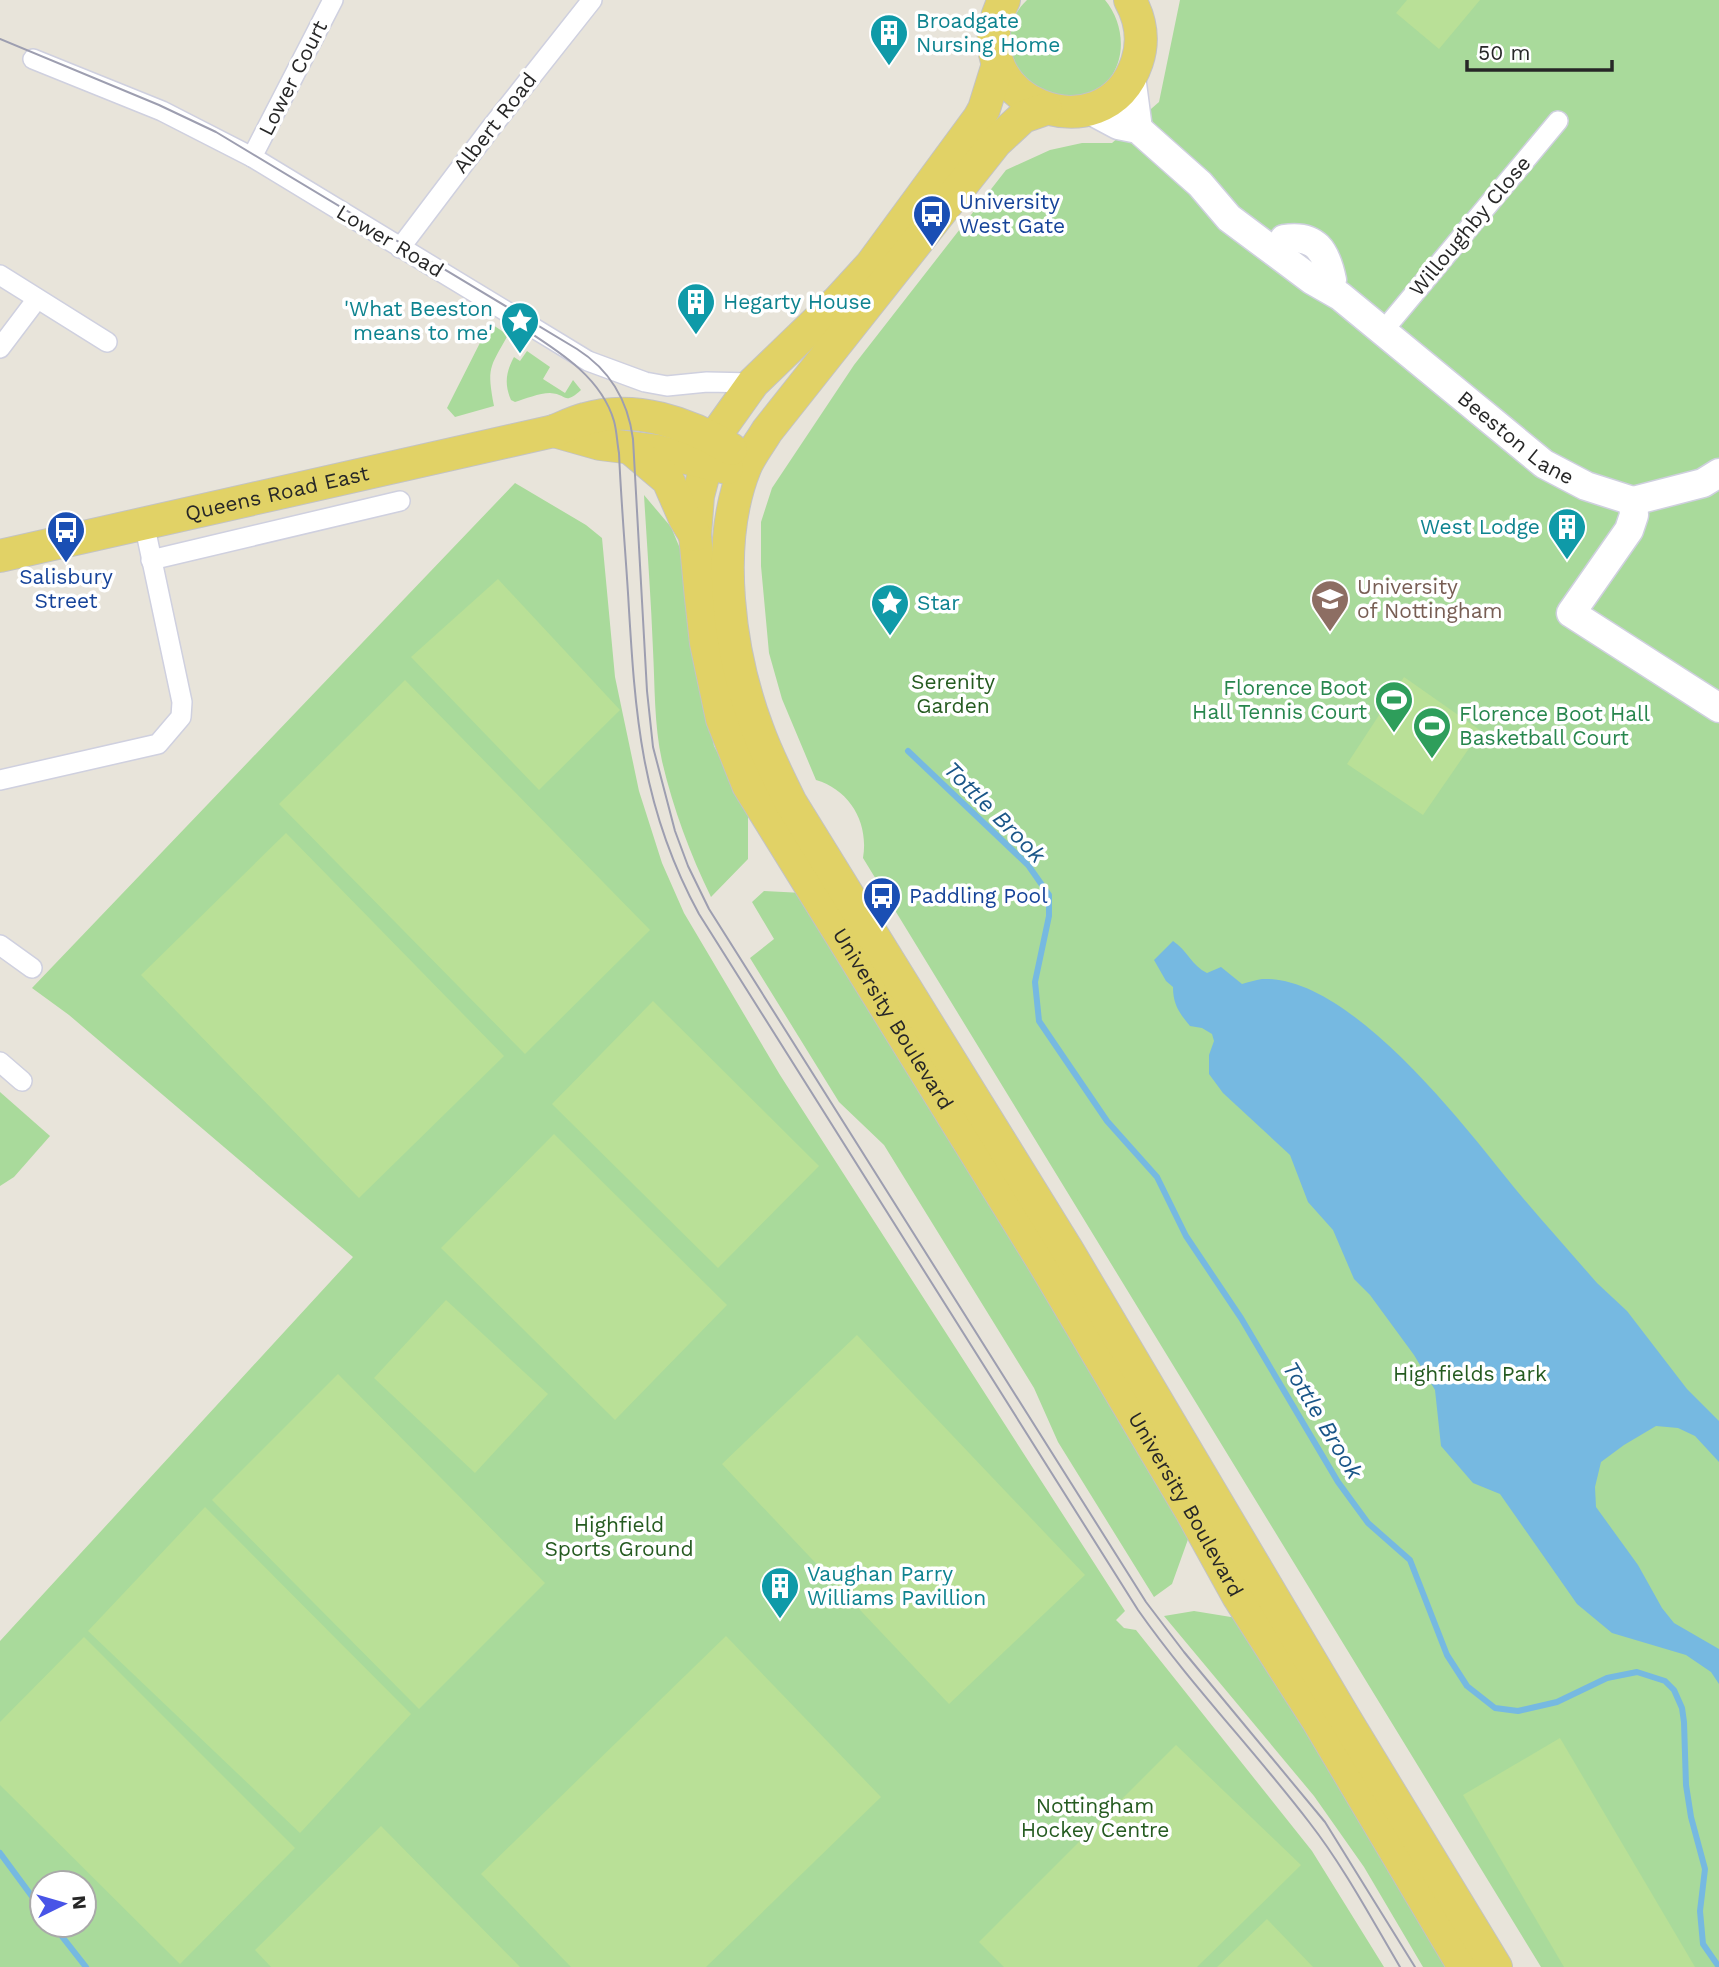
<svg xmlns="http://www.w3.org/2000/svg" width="1719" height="1967" font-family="'Work Sans',sans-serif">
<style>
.green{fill:#a9da9b;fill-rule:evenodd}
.pitch{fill:#b9e097}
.water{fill:#76b9e1}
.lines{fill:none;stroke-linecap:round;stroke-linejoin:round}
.stream{stroke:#76b9e1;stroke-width:6}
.street-casing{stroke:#cfd0df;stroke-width:22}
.secondary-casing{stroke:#cfd0df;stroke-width:31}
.primary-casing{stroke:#c3c3c3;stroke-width:34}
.street{stroke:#fff;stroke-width:19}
.secondary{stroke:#fff;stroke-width:28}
.primary{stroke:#e1d266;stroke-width:32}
.tram{stroke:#9d9eb0;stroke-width:2}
.labels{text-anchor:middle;stroke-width:7;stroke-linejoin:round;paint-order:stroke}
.culture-label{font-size:21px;fill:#0d838f;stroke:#fff;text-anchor:start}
.street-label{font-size:21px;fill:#272727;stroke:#fff}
.transit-label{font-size:21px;fill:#164399;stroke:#fff;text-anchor:start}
.education-label{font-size:21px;fill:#785e54;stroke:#fff;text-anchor:start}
.park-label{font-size:21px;fill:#255b20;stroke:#fff}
.leisure-label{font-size:21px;fill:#27864d;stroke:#fff;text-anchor:end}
.water-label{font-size:23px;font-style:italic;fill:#1a5688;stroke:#fff}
</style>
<rect width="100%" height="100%" fill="#e8e4da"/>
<g class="green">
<path d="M1027,0H1105C1130,30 1127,81 1085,96C1070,101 1051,94 1036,92C1029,82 1013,68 1010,56C1005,36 1012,14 1027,0Z"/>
<path d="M1180,0H1719V1967H1541L863,858C869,823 850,790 816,780L782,699L769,653L761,566V522L772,488L854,365L1006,170L1050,150L1082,143H1112L1159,102Z"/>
<path d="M490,323L508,335C489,369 487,367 494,406L455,417L447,408Z"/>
<path d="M527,351L550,367L543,379L565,393L573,380L581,390C563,406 568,394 550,393C539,393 525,399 515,402L511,400C504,384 506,372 514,357L520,361Z"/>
<path d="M515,483L586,525L602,538L615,677L639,791L662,863L684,913L780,1075L1125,1611L1116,1620L1124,1628L1136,1630L1312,1851L1384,1967H0V1641L353,1257L69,1015L32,988ZM42,1883H84V1925H42Z"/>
<path d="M644,495L671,527L689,570L695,645L714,746L748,811V859L711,897C690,854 673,808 662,761C654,724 655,687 653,650C651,598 647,546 644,495Z"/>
<polygon points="764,891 803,893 1191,1531 1172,1584 1154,1597 1058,1442 1034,1388 884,1145 839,1102 750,958 774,939 752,902"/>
<polygon points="0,1092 50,1136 14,1177 0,1186"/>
<polygon points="1194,1611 1237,1618 1448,1967 1423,1967 1364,1867 1314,1796 1164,1616"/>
</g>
<g class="pitch">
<polygon points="1407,0 1480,0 1439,49 1396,13"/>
<polygon points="498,579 620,710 539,790 411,657"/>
<polygon points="1404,677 1481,731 1423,815 1347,764"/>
<polygon points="405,680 650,930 525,1054 279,804"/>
<polygon points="286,833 504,1056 359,1198 141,975"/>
<polygon points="653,1001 819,1166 718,1268 552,1104"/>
<polygon points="554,1134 727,1305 615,1420 441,1248"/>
<polygon points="446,1300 548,1394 475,1473 374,1378"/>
<polygon points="857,1335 1085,1575 949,1704 722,1464"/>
<polygon points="338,1374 545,1583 419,1709 212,1500"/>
<polygon points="205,1507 411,1714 300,1833 88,1631"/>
<polygon points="726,1636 881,1797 706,1967 571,1967 481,1874"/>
<polygon points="84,1637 295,1848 180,1964 0,1785 0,1722"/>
<polygon points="1560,1738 1695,1967 1564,1967 1463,1795"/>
<polygon points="1176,1745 1301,1865 1197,1967 1004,1967 979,1942"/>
<polygon points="381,1826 520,1967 271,1967 255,1950"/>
<polygon points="1267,1919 1313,1967 1217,1967"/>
</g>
<path class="water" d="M1173,941C1187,950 1192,966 1207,973L1221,967L1242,984C1249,982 1255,980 1262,979C1351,975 1466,1128 1517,1191C1543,1222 1570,1252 1597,1283L1627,1311L1687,1389L1719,1421V1462L1695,1436L1678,1428L1656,1426L1624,1445L1601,1462L1595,1487L1596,1507L1638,1565L1662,1608L1674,1623L1719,1649V1684L1711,1672L1686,1655L1612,1633L1577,1604L1500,1494L1473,1483L1441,1446L1435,1390L1414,1355L1370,1295L1354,1279L1333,1230L1308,1202L1290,1155L1223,1093L1209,1074V1055L1214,1041L1212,1034L1202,1028L1190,1026C1179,1013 1173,1004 1173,987L1166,981L1154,960Z"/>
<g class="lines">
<g class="stream">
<polyline points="908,751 1028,865 1049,895 1049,916 1035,982 1039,1021 1107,1121 1157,1177 1186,1236 1241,1318 1338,1482 1368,1523 1410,1560 1447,1655 1467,1686 1495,1708 1518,1711 1557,1702 1607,1678 1637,1672 1665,1681 1674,1690 1682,1708 1684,1722 1686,1785 1691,1817 1705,1869 1700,1911 1703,1944 1719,1967"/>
<polyline points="0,1853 42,1910"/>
<polyline points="53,1925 86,1967"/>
</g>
<defs>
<g id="street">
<polyline points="33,59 162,111 252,157 588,361 645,382 667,386 707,382 753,383"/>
<polyline points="252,157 333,0"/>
<polyline points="400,248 490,129 592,0"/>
<polyline points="0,275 107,342"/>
<polyline points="1383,331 1558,121"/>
<polyline points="0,348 37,299"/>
<polyline points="151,560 400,501"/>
<polyline points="0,780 158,744 181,717 182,702 144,523"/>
<polyline points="0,945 32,968"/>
<polyline points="0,1062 22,1081"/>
</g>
<g id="secondary">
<polyline points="1131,76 1138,129"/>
<path id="s1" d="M1088,109L1118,125L1138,129L1200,184L1229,218L1312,280L1340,296L1544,464L1586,486L1633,501L1703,483L1719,473"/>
<path d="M1284,239C1316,234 1326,251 1332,280"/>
<polyline points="1633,501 1634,515 1629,530 1571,613 1719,708"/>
</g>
<g id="primary">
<path d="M1004,0C953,101 1105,159 1137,62C1144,41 1141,20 1130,0"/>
<path id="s2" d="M998,64L984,109L979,118L871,265L838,301L753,383L713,439L698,496L695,535L701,598L706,643L722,719L748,785L1042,1260L1191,1511L1238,1596L1318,1721L1464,1967"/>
<path d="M1046,109L1023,117L996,142L767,431C760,443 750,455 745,468C714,545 729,654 758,730C767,755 779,779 791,803L1068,1251L1344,1717L1496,1967"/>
<polyline points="554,431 600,444 657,451 727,468"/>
<polyline points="630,448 668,480 685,519 695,535"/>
<path id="s3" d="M0,556L554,431C564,427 574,422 585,419C634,404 689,423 731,449"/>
</g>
</defs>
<use href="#street" class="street-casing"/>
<use href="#secondary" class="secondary-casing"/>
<use href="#primary" class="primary-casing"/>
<use href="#street" class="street"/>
<use href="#secondary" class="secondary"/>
<use href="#primary" class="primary"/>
<g class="tram">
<path d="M0,39L159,105L216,132L577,349C610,370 628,401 633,439L647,691L653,747L675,831L688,866L709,909L1146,1602L1184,1652L1325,1822L1415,1967"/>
<path d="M512,321C551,347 600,373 614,421C617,432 617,443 619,453C621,500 625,546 628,593C635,712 640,806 699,914L1138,1610C1190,1684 1254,1750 1309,1822C1344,1867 1371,1918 1400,1967"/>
</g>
</g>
<defs>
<symbol id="building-pin" viewBox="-11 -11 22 30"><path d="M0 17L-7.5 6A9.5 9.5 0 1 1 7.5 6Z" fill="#0f9aa8" stroke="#fff"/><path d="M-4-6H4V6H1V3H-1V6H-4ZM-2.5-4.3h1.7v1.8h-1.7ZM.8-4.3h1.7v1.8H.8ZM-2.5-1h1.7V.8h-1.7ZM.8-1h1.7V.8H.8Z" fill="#fff"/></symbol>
<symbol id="bus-pin" viewBox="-11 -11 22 30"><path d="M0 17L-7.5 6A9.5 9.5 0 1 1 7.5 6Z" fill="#1a4fb4" stroke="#fff"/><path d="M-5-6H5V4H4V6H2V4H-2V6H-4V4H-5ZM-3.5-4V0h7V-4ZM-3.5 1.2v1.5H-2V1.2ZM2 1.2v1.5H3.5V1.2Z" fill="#fff"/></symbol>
<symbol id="sight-pin" viewBox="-11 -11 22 30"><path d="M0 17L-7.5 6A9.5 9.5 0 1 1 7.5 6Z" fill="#0f9aa8" stroke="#fff"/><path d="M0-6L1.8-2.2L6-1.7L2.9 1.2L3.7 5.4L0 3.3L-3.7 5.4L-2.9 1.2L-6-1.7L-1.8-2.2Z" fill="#fff"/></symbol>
<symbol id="university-pin" viewBox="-11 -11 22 30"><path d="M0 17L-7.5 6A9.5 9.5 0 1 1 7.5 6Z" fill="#8d6e63" stroke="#fff"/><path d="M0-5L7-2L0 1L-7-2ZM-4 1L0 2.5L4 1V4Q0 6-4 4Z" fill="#fff"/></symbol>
<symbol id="stadium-pin" viewBox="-11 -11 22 30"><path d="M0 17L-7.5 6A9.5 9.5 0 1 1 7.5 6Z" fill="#2e9e5b" stroke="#fff"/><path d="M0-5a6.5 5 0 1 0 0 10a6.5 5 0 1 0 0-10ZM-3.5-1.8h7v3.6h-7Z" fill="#fff"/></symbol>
</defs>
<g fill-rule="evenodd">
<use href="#building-pin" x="867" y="11" width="44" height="60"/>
<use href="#bus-pin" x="910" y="192" width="44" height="60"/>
<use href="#building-pin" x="674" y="280" width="44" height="60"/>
<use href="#sight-pin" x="498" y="299" width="44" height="60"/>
<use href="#building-pin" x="1545" y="505" width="44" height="60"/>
<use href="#bus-pin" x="44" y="508" width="44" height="60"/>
<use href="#university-pin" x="1308" y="577" width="44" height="60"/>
<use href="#sight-pin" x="868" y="581" width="44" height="60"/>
<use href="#stadium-pin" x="1372" y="678" width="44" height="60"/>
<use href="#stadium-pin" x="1410" y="704" width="44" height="60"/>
<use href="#bus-pin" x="860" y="874" width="44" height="60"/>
<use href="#building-pin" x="758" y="1564" width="44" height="60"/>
</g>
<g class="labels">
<g class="culture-label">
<text x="916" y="28">Broadgate<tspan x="916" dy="24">Nursing Home</tspan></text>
<text x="723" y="309">Hegarty House</text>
<text x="493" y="316" text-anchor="end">'What Beeston<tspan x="493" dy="24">means to me'</tspan></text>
<text x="1540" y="534" text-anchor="end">West Lodge</text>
<text x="917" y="610">Star</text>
<text x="807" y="1581">Vaughan Parry<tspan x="807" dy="24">Williams Pavillion</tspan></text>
</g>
<g class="street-label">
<text transform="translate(293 78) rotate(-63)" y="7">Lower Court</text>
<text transform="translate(495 123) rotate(-52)" y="7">Albert Road</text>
<text transform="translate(1470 226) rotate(-50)" y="7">Willoughby Close</text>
<text transform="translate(390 241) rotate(31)" y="7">Lower Road</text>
<text dy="7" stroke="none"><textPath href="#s1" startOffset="544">Beeston Lane</textPath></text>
<text dy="7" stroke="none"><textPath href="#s3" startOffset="284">Queens Road East</textPath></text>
<text dy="7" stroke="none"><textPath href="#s2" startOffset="1106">University Boulevard</textPath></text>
<text dy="7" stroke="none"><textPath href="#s2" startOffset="1673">University Boulevard</textPath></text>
</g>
<g class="transit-label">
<text x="959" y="209">University<tspan x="959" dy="24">West Gate</tspan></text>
<text x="66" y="584" text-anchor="middle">Salisbury<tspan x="66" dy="24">Street</tspan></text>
<text x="909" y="903">Paddling Pool</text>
</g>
<g class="education-label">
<text x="1357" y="594">University<tspan x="1357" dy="24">of Nottingham</tspan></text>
</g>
<g class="park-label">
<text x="953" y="689">Serenity<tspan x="953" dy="24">Garden</tspan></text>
<text x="1470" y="1381">Highfields Park</text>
<text x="619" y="1532">Highfield<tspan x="619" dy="24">Sports Ground</tspan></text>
<text x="1095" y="1813">Nottingham<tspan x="1095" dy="24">Hockey Centre</tspan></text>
</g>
<g class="leisure-label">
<text x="1367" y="695">Florence Boot<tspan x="1367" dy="24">Hall Tennis Court</tspan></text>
<text x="1459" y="721" text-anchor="start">Florence Boot Hall<tspan x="1459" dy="24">Basketball Court</tspan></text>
</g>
<g class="water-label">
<text transform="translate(995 812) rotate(45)" y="8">Tottle Brook</text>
<text transform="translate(1323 1420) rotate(59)" y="8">Tottle Brook</text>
</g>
</g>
<g transform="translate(63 1904) rotate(85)"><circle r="33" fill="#ffffff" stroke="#a9a9a9" stroke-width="2"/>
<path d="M0-5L12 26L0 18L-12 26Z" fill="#4854e7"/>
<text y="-10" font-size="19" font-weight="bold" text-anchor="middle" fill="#272727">N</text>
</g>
<path d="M1467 60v10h145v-10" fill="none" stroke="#272727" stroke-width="3.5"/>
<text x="1478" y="60" font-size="21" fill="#272727" stroke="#ffffff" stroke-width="5" paint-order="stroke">50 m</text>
</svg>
